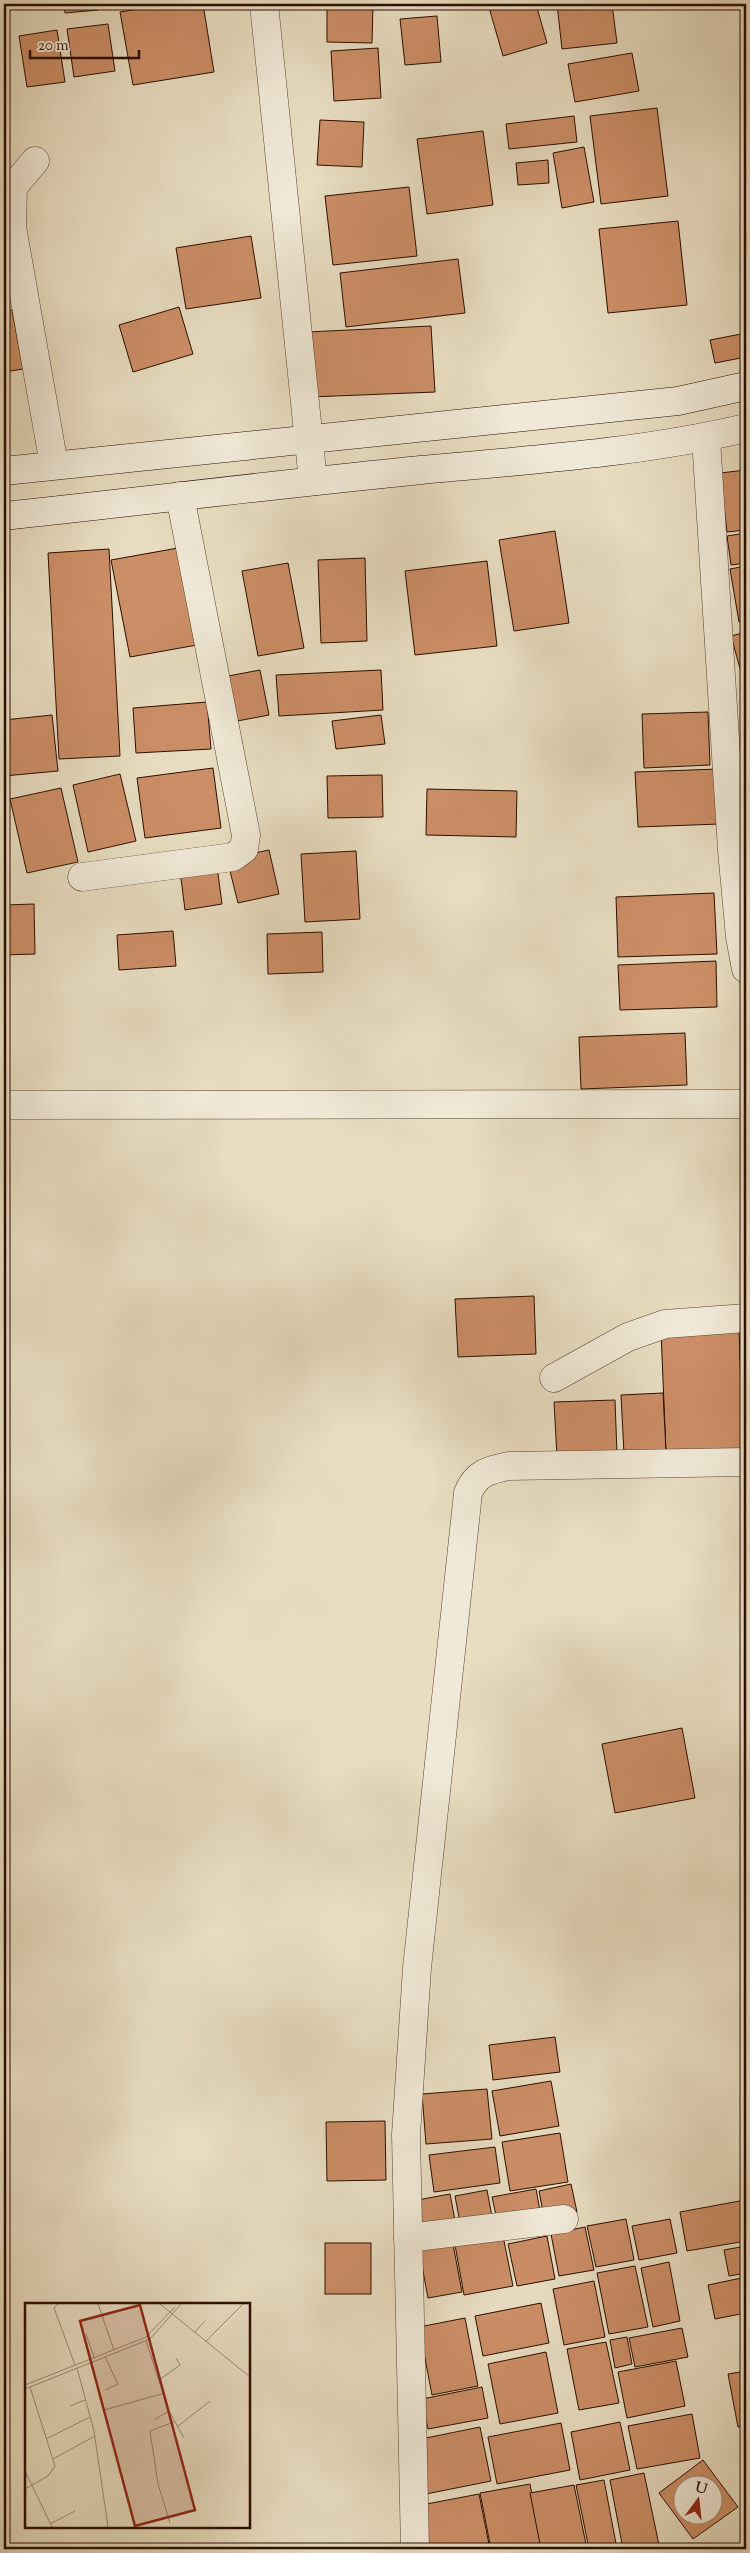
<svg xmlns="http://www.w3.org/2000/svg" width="750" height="2553" font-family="'Sorts Mill Goudy',serif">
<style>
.building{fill:#cc8e67;stroke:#2a0e00;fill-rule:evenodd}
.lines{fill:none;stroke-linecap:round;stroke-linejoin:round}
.street-casing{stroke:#5a4230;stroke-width:29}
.secondary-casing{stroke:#2a0e00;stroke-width:29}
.street{stroke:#f0e9d7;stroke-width:28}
.secondary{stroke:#f0e9d7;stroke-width:28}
.inset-road{fill:none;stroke:#9c8a74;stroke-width:1}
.view{fill:#8f2418;fill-opacity:0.15;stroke:#8f2418;stroke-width:2.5}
.inset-edge{fill:none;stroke:#2a0e00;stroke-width:2.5}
</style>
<rect width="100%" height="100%" fill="#e8ddc1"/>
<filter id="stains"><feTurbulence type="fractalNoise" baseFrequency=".004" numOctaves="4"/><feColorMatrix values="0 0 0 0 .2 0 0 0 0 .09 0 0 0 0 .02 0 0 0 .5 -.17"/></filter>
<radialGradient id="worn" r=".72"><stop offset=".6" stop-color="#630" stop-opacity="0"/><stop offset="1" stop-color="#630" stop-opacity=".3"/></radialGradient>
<g class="building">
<polygon points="64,4 98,4 98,10 65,13"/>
<polygon points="168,4 203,4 214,72 133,85 120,12"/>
<polygon points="327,4 373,5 372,43 327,42"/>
<polygon points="488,4 536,4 547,43 503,56"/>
<polygon points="557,4 612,4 617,43 562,49"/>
<polygon points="437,16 441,62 405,65 400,19"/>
<polygon points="108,24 115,71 74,77 67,29"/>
<polygon points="57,30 65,82 27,87 19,36"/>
<polygon points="378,48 381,98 334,101 331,51"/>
<polygon points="632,53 639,91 575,102 568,64"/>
<polygon points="657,108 668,196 601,204 590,116"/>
<polygon points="574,116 577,142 509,149 506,124"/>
<polygon points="320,120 364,122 362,167 317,165"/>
<polygon points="483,131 493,205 427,214 417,139"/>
<polygon points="584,147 594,202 562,208 553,153"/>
<polygon points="548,160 549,183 518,185 516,163"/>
<polygon points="409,187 417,256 333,265 325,196"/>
<polygon points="678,221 687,305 608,313 599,229"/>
<polygon points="251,236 261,298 186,309 176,248"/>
<polygon points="458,259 465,313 346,327 340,273"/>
<polygon points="179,307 193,354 133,372 119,325"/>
<polygon points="12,310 23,369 4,372 4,311"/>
<polygon points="431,326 435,392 311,397 308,332"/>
<polygon points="741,334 746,357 715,363 710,340"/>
<polygon points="746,470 746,530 727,532 720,473"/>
<polygon points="555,531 569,623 514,631 499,540"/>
<polygon points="746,533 746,563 731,565 727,536"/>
<polygon points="178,548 197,645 130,657 111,560"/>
<polygon points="109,549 120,756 59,759 48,553"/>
<polygon points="365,558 367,641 321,643 318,560"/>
<polygon points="487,561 497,646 415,655 405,571"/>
<polygon points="288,563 304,648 258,656 242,571"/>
<polygon points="746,566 746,621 739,622 730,569"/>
<polygon points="746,632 746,671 741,672 731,636"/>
<polygon points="260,670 269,715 232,722 223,677"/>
<polygon points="381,670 383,710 279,716 276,675"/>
<polygon points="207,702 211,749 136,753 133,708"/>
<polygon points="708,712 710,765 644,768 642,714"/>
<polygon points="52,715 58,771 4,776 4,720"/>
<polygon points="381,715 385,744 336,749 332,721"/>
<polygon points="213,768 221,828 145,838 137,778"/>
<polygon points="718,769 720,824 638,827 635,772"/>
<polygon points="120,774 136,841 88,852 73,785"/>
<polygon points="382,775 383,817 328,818 327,776"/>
<polygon points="61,788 78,862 27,873 10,799"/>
<polygon points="427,789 517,791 516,837 426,835"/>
<polygon points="269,850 279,894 238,903 227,859"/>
<polygon points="356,851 360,919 305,922 301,854"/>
<polygon points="217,866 222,904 185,910 180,871"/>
<polygon points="714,893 717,954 618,957 616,897"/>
<polygon points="34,904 35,954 4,955 4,905"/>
<polygon points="173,931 176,966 119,970 117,935"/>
<polygon points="322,932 323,972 268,974 267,934"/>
<polygon points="716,961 717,1007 620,1010 618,965"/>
<polygon points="685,1033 687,1085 581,1089 579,1037"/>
<polygon points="534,1296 536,1354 458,1357 455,1299"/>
<polygon points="739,1328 743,1450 666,1452 661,1331"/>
<polygon points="663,1393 666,1452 624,1454 621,1395"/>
<polygon points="615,1400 617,1454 557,1457 554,1402"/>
<polygon points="682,1728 695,1798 615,1813 602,1744"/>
<polygon points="555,2037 560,2072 493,2080 489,2045"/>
<polygon points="551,2081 559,2126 500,2136 492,2091"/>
<polygon points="487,2089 492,2139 426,2144 422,2094"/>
<polygon points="385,2121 386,2180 327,2181 326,2122"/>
<polygon points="560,2133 568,2182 510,2191 502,2142"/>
<polygon points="495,2147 500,2183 434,2192 429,2155"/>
<polygon points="571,2184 577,2212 544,2218 539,2191"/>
<polygon points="536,2189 541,2216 498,2224 492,2197"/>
<polygon points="487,2190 493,2222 461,2228 455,2196"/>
<polygon points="450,2194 456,2226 418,2233 412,2201"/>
<polygon points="745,2200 746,2241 687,2251 680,2212"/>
<polygon points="626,2219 634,2260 596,2267 587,2226"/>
<polygon points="670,2219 677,2253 639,2260 632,2226"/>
<polygon points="585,2227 594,2270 559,2276 551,2234"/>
<polygon points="503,2236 513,2286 464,2295 455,2245"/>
<polygon points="547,2236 555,2279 517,2286 508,2244"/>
<rect x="325" y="2243" width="46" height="51"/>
<polygon points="453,2244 462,2292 428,2298 419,2250"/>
<polygon points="746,2246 746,2273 729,2276 724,2250"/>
<polygon points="669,2262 680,2321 653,2327 641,2268"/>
<polygon points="635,2266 648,2327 609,2334 597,2273"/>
<polygon points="746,2277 746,2313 715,2319 708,2285"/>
<polygon points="594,2281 605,2337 564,2345 553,2289"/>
<polygon points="541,2303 549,2343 483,2356 475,2316"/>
<polygon points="465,2318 478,2386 432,2395 419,2327"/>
<polygon points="682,2328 688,2357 635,2367 629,2338"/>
<polygon points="627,2337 632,2364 615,2368 610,2340"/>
<polygon points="606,2342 619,2403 579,2410 567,2349"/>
<polygon points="546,2352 558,2413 500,2424 488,2364"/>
<polygon points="676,2361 685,2406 627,2418 618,2372"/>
<polygon points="746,2371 746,2425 738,2427 728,2374"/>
<polygon points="482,2387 488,2418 428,2429 422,2399"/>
<polygon points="692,2414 700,2458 637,2469 628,2426"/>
<polygon points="620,2422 630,2470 580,2480 571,2432"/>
<polygon points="561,2423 570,2470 497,2484 488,2437"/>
<polygon points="480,2427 491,2481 426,2494 416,2440"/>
<path d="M703,2460L738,2507L693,2539L659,2493ZM682,2486H712V2516H682Z"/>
<polygon points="644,2473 659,2545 623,2549 610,2480"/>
<polygon points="604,2480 617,2549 589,2549 576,2485"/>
<polygon points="530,2484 543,2549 491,2549 480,2493"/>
<polygon points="574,2485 587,2549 541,2549 530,2493"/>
<polygon points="479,2494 490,2549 424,2549 416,2506"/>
</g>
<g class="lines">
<defs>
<g id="street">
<polyline points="264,4 313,481"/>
<polyline points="35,161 13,187 12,227 54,465"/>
<polyline points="706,438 732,850 740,937 746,969"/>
<polyline points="82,877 233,857 244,849 246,835 180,496"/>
<polyline points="4,1105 746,1104"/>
<polyline points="554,1378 628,1337 665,1324 746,1318"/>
<polyline points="408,2238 564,2219"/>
<path d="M415,2549L406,2135L417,1968L468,1493C476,1473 489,1470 509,1466L746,1462"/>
</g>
<g id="secondary">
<polyline points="4,471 678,401 746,386"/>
<path d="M4,516C143,501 281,484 421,470C529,460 640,453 746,428"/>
</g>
</defs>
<use href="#street" class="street-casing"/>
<use href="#secondary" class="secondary-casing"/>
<use href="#street" class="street"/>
<use href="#secondary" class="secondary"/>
</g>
<g transform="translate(25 2303)">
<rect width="225" height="225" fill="#e8ddc1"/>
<path class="inset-road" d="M33,1L29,5L50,62M73,1L89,47M135,1L225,74M169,30L180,18M61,31L69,54M121,38L144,108L159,135M180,39L218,1M80,54L93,81L80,87M52,65L69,128L83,224M134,77L155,62L151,55M0,82L121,34L150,4M0,86L125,36L156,1M45,103L60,97M79,107L140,90M129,117L144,108M152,124L185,98M21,136L65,114M28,156L70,133M0,168L27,224M0,186L23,173L30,163L5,84M145,220L133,181L125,128L149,119M25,221L50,208"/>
<path class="view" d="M115,2L170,207L110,223L55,18Z"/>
<rect width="225" height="225" class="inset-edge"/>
</g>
<rect width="750" height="2553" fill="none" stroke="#e8ddc1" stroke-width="20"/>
<rect x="5" y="5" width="740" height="2543" fill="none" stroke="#2a0e00" stroke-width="2.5"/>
<rect x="10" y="10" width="730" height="2533" fill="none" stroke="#2a0e00"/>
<g transform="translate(698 2500) rotate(15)"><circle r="24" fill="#f0e9d7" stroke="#a19181"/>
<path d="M0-4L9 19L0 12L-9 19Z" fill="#8f2418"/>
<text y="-8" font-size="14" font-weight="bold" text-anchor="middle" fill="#2a0e00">U</text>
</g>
<path d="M30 50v8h109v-8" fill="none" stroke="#2a0e00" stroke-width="2.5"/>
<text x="38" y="50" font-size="15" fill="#2a0e00" stroke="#f0e9d7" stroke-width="4" paint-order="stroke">20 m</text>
<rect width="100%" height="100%" filter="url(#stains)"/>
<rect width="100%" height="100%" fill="url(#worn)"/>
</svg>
